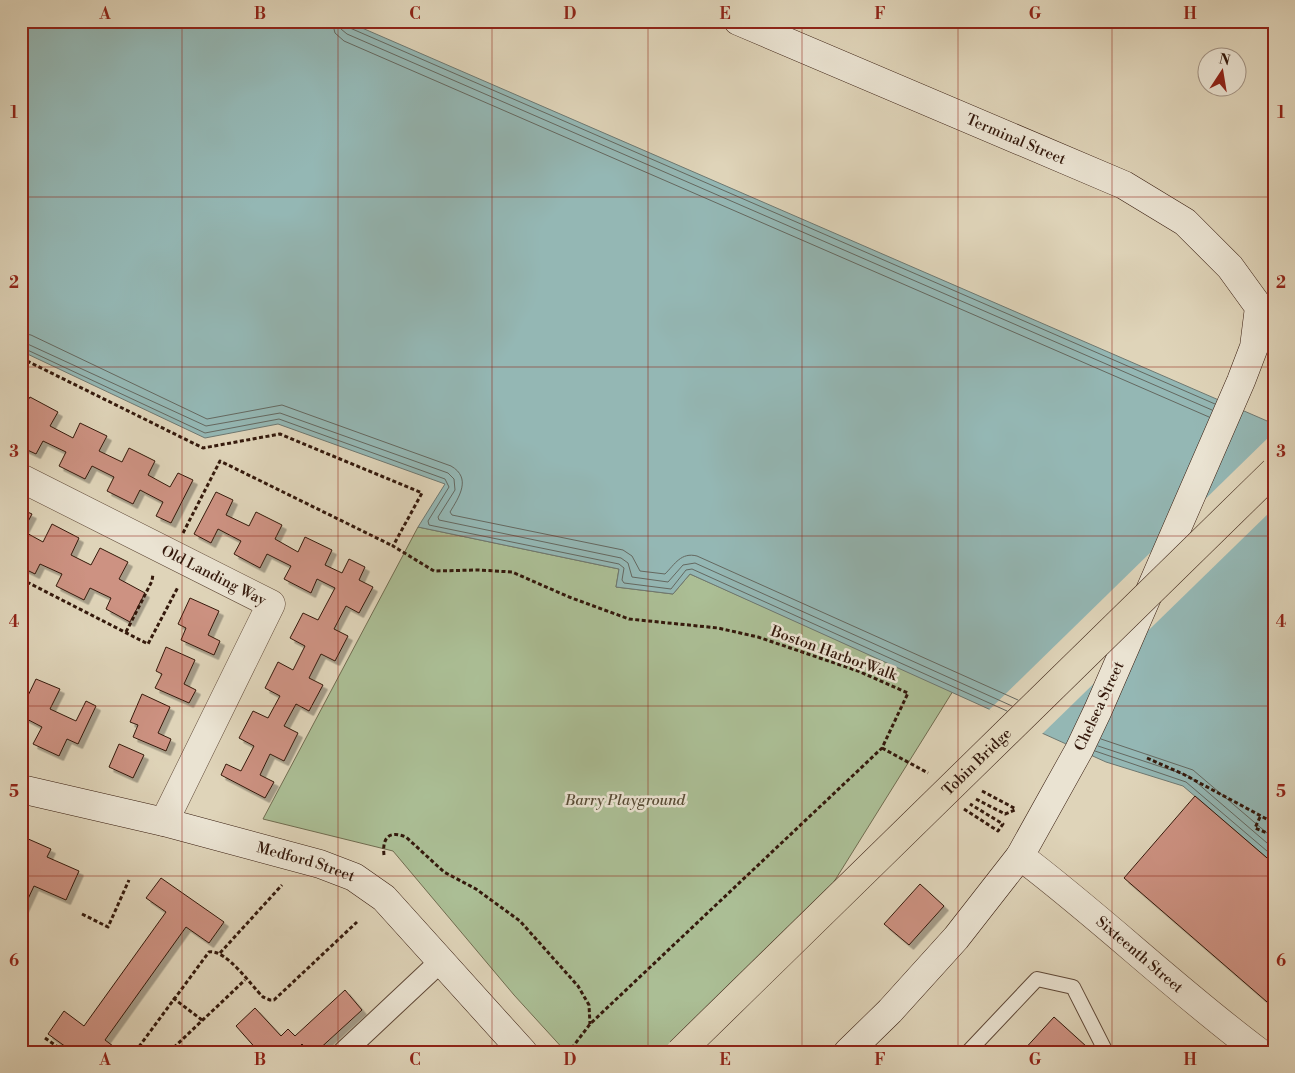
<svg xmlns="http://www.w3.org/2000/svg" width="1295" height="1073" font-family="'Libre Bodoni',serif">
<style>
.green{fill:#abbe95;stroke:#706c50}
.water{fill:#94b7b4;stroke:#6e7871}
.pier{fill:#dfd4b9}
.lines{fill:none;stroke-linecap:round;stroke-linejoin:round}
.shore{stroke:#646860;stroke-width:1}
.building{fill:#cd9282;stroke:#34190c;filter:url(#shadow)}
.service-casing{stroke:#5f4837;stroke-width:16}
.pedestrian-casing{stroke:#5f4837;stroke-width:23}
.minor-casing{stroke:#5f4837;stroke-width:29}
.secondary-casing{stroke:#34190c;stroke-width:29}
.path{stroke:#34190c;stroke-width:3;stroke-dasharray:4 2.5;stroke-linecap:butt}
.service{stroke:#eae3d2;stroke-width:14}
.pedestrian{stroke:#eae3d2;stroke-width:21}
.minor{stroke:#eae3d2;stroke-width:28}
.secondary{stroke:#eae3d2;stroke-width:28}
.motorway-bridge-casing{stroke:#34190c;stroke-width:29;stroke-linecap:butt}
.motorway-bridge{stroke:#dfd4b9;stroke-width:28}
.grid{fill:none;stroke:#8f2418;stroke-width:1;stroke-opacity:0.55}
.labels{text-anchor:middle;stroke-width:5;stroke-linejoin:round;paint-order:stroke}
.street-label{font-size:15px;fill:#34190c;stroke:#eae3d2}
.park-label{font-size:15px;font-style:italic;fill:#584b35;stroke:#eae3d2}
.neatline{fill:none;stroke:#8f2418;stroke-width:2}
.grid-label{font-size:16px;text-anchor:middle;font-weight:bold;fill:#8f2418}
</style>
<defs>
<filter id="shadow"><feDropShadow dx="4.5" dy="4.5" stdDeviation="0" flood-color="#0004"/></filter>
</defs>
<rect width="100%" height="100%" fill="#dfd4b9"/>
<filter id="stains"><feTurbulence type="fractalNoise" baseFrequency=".004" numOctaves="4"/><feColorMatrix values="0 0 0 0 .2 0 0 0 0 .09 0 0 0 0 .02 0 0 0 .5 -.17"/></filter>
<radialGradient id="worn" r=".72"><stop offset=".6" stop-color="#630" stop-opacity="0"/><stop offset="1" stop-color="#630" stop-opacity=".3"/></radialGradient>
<polygon class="green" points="418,527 619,569 616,587 673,594 690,574 953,691 822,901 675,1052 566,1052 514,995 393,851 263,819"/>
<polygon class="water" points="21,21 346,21 1274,424 1274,864 1183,786 1106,762 690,574 673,594 616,587 619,569 418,527 445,484 278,424 205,438 21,351"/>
<polygon class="pier" points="1274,432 1274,508 1041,735 989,710"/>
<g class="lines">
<g class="shore">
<polyline points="332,21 335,33 344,41 1209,417"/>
<polyline points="340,21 341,29 347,34 1212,410"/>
<polyline points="346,21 350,28 1215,404"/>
<path d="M21,333L31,335L207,419L282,405L451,466C472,478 459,497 450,512L452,515L623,550L632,556L640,571L665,574C675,564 681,552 697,556L1018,700"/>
<polyline points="21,341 206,426 280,413 448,473 454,479 455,490 438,517 439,520 621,558 628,563 632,577 668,582 683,565 695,563 1012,706"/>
<polyline points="21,347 205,433 279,419 445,479 449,487 428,521 429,525 619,564 624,568 622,580 624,583 671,589 686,570 692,569 1007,711"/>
<polyline points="1101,739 1193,770 1274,839"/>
<polyline points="1098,746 1189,776 1274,849"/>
<polyline points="1095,751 1186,782 1274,857"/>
</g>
</g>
<g class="building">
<polygon points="30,397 58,412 50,426 73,438 80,423 107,436 99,451 122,462 129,448 155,461 148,475 170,487 178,473 193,480 171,523 156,516 163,502 140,490 133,504 107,491 114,477 92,466 85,479 59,466 66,452 43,441 36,454 21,447 21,411"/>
<polygon points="216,492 233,500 226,515 249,526 256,512 282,525 275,539 298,552 305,537 332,550 325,565 342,573 349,559 365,567 359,580 373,587 359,613 346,606 334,629 348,636 335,661 321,654 309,678 323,685 309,711 296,704 284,726 298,733 284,761 270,754 260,775 274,782 265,798 221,775 226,764 241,771 254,746 239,738 253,711 268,718 280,696 265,688 278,662 293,670 305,646 290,638 303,613 318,620 335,588 317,579 311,593 284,579 291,566 267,554 260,568 234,554 241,541 218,529 211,543 194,534"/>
<polygon points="21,509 32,514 23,531 43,542 52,524 79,538 71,555 91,565 100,548 128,562 119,579 145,593 130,622 106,609 111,598 90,588 84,600 56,586 62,574 40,564 35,574 21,567"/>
<polygon points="190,598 219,611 208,635 220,641 214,655 181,640 186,628 178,624"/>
<polygon points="166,647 195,660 184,684 196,690 189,703 155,688 162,674 156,671"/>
<polygon points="36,679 60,689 50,709 76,721 86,701 96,706 78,744 67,739 59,756 33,744 42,727 21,716 21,704 23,706"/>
<polygon points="142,694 170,707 158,733 171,739 166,751 133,737 138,725 130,722"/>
<polygon points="119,744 144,755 133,778 109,767"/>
<polygon points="1195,796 1274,864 1274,1008 1124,878"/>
<polygon points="26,838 51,849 47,857 79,871 66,900 34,886 21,914 21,849"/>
<polygon points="161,878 224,922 209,943 186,927 105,1040 121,1052 73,1052 48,1034 64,1011 84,1026 166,912 146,898"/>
<polygon points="920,884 944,906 909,945 884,924"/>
<polygon points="345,990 362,1010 316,1052 309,1052 302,1044 294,1052 259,1052 236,1026 255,1008 281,1036 288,1029 295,1036"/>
<polygon points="1054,1017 1087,1047 1083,1052 1022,1052"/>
</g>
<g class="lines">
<defs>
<polyline id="service" points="968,1052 1037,979 1073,987 1106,1052"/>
<polyline id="pedestrian" points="344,1052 441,961"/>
<g id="minor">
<path id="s1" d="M21,478L271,604L164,822"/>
<path id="s2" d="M1020,856C1102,918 1176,990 1259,1052"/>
</g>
<g id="secondary">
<path id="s3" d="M738,21L1124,185L1185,222L1230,267L1259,307L1254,347L1241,381L1098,710L1079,750L1020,856L956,938L890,1011L848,1052"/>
<path id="s4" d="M21,789L164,822L320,864L354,877L384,898L523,1052"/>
</g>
</defs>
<use href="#service" class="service-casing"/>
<use href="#pedestrian" class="pedestrian-casing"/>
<use href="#minor" class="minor-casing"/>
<use href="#secondary" class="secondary-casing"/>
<g class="path">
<polyline points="21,358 203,448 280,434 422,493 393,546 434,571 478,570 512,572 569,597 629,619 718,628 758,637 858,671 908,693 882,748 590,1024 569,1052"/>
<polyline points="183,533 220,461 393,546"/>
<polyline points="21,579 148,644 178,587"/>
<polyline points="126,632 152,581 153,574"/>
<polyline points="882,748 928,773"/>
<polyline points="1147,758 1183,774 1274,823"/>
<polyline points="982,791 1016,809"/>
<polyline points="976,799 1005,814 1015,810"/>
<polyline points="964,809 998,831 1003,824 970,804"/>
<polyline points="1260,817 1255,828 1274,836"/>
<path d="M384,855C382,838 389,830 406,837L444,872L476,889L520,921L578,986L589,1005L590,1024"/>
<polyline points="82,914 108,927 129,880"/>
<polyline points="220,953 282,885"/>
<polyline points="173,998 202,1020"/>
<polyline points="45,1038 65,1052"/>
<path d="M135,1052L209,952C226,949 250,984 263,997L270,1000H274L357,922"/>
<polyline points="169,1052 245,980"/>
</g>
<use href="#service" class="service"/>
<use href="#pedestrian" class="pedestrian"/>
<use href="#minor" class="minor"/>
<use href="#secondary" class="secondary"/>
<defs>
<g id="motorway-bridge">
<path id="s5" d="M680,1052L1274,471"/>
</g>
</defs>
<use href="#motorway-bridge" class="motorway-bridge-casing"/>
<use href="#motorway-bridge" class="motorway-bridge"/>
</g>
<path class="grid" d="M182,21V1052M338,21V1052M492,21V1052M648,21V1052M802,21V1052M958,21V1052M1112,21V1052M21,197H1274M21,367H1274M21,536H1274M21,706H1274M21,876H1274"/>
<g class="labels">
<g class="street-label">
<text dy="5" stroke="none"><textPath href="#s3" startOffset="302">Terminal Street</textPath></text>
<text dy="5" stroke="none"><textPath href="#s1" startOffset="216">Old Landing Way</textPath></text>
<text transform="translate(834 653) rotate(20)" y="5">Boston HarborWalk</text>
<text transform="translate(1099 706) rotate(-65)" y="5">Chelsea Street</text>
<text dy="5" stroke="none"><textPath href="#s5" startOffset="415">Tobin Bridge</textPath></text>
<text dy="5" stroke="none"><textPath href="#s4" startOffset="294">Medford Street</textPath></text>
<text dy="5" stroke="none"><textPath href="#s2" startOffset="155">Sixteenth Street</textPath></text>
</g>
<g class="park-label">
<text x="625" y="805">Barry Playground</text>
</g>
</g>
<rect width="1295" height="1073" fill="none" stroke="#dfd4b9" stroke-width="55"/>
<g transform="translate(1222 72) rotate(12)"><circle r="24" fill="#eae3d2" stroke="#a19283"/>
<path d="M0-4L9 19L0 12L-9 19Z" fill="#8f2418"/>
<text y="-8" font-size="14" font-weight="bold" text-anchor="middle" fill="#34190c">N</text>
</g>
<rect x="28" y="28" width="1240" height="1018" class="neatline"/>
<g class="grid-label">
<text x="105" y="19">A</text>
<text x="260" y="19">B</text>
<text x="415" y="19">C</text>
<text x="570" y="19">D</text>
<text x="725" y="19">E</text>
<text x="880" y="19">F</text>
<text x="1035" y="19">G</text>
<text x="1190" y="19">H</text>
<text x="14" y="118">1</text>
<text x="1281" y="118">1</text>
<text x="14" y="288">2</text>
<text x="1281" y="288">2</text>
<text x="14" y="457">3</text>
<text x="1281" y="457">3</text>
<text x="14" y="627">4</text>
<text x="1281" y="627">4</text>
<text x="14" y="797">5</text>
<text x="1281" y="797">5</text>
<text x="14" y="966">6</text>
<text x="1281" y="966">6</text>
<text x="105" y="1065">A</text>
<text x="260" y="1065">B</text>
<text x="415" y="1065">C</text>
<text x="570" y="1065">D</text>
<text x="725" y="1065">E</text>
<text x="880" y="1065">F</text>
<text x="1035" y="1065">G</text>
<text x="1190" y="1065">H</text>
</g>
<rect width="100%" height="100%" filter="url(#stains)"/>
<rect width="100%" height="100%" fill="url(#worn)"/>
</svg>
